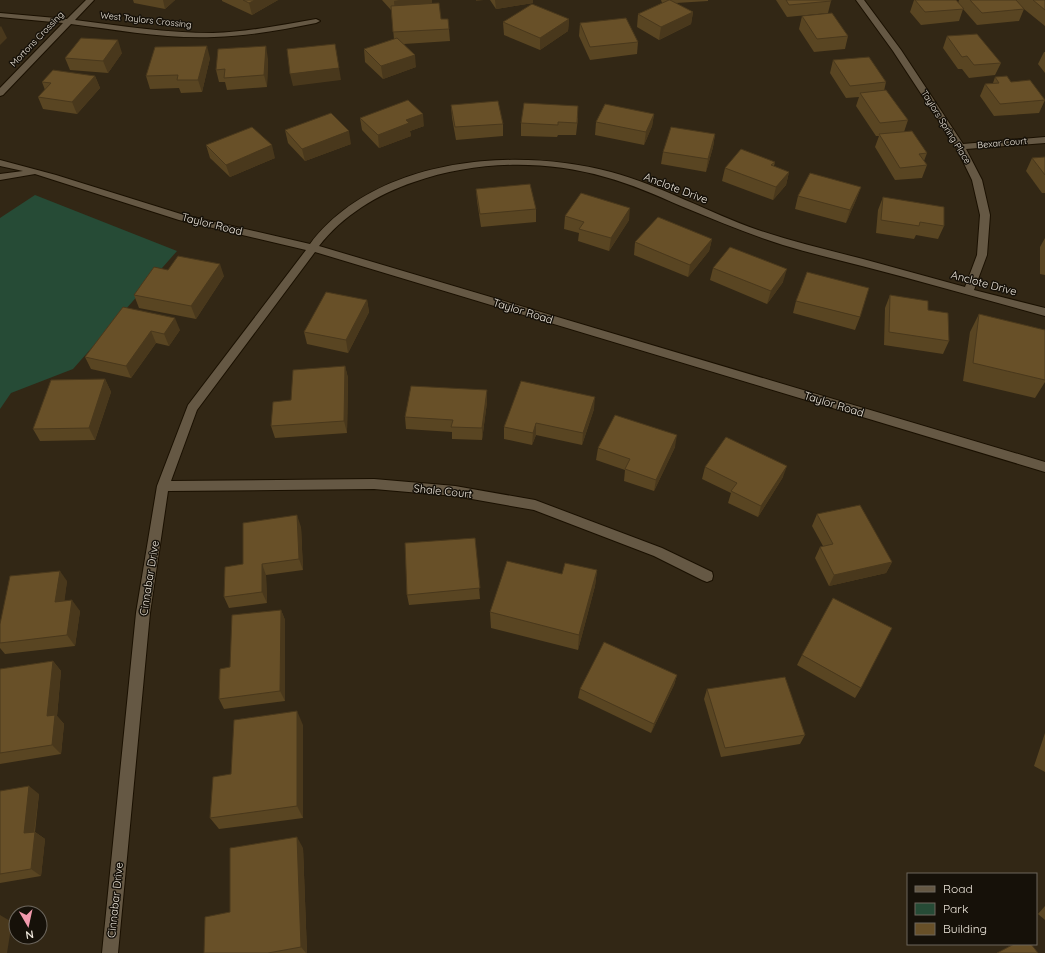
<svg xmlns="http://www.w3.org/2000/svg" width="1045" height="953" font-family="Quicksand,sans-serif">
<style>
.green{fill:#264b36}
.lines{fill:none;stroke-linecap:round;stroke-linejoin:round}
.minor-casing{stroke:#1a1001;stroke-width:2}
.minor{fill:#655844;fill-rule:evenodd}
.wall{fill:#594522}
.shaded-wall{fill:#49381c}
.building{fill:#685028;stroke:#49381c}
.labels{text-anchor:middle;stroke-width:3;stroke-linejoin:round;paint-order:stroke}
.far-street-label{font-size:9px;fill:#ede6db;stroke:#161109}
.street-label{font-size:11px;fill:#ede6db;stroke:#161109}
</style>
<rect width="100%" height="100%" fill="#322715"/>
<polygon class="green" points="35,195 177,251 73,369 11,393 0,409 0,218"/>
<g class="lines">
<defs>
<g id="minor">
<path d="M86,0H94L75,20C121,26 167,33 213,33C247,32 282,25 316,19L320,21L316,23C282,30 248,36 214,37C166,39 118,30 71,24L3,95L0,96V88L63,23L0,17V13L67,19Z"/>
<path d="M856,0H864L901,50L963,144L1045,137V143L966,149L982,180L990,215L987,255L974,290L1045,308V316C984,299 923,282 862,266C835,259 809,253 783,245C748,234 715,220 681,206C656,195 631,184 605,177C543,159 475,161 414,182C378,194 342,216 319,246L1045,462V472L315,252L197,410L171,481L374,479L455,486L535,500L662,548L712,572L713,576L712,580L707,582L702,580L654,556L534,510L455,496L374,489L168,491L150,613L118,953H102L136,613L157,486L188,405L306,250L179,220L35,174L0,180V174L23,171L0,166V160L56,175L184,215L310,244C375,158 514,146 611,172C662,186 709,213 758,230C793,242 828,250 863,259C897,268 931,278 965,287L977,255L980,215L972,180L956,147L893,51Z"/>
</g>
</defs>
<use href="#minor" class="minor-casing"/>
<use href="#minor" class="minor"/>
</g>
<g class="wall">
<polygon points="133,0 175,0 165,9 134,3"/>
<polygon points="222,0 278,0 252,15 222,1"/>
<polygon points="382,0 432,0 432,4 430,4 449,29 450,41 404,44 416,67 383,79 365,62 364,49 394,39 391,10"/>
<polygon points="490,0 533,0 533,3 496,9"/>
<polygon points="661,0 708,0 708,1 676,3 693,12 691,24 659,40 637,27 638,14 662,3"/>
<polygon points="776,0 831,0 831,1 828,13 787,17"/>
<polygon points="914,0 958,3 959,0 1045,0 1045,26 1024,9 1019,21 977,25 963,9 959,21 921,25 910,12"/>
<polygon points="802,16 848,36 845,49 814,52 799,29"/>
<polygon points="569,19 568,31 540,50 504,35 503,22"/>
<polygon points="580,23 638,42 637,54 590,60 579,36"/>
<polygon points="947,36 1001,63 995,75 969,78 962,69 958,69 943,48"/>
<polygon points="1044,52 1045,52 1045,73 1038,64"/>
<polygon points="122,53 108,73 70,70 65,58"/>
<polygon points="210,58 202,92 181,93 179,88 150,89 146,76"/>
<polygon points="268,59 267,87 227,90 225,82 219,82 216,70"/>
<polygon points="833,60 886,82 884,91 908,120 904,132 927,153 924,161 927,165 922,178 895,180 875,147 879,136 876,136 856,106 859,97 846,98 830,73"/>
<polygon points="95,76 100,88 77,114 43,109 38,97 45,90 42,82"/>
<polygon points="995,77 1011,82 1045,100 1039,113 994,116 980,96 985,84 993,83"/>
<polygon points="451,105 503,124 503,136 456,140 452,118"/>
<polygon points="654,114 652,126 644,145 595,135 596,122"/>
<polygon points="360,118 424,126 410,131 411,136 379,148 362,130"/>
<polygon points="578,118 576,135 558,135 557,137 521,136 521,123"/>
<polygon points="285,130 351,144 305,161 288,143"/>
<polygon points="715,134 713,147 706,172 661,164 663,152"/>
<polygon points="206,145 275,158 230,177 210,158"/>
<polygon points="1045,157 1045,193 1042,193 1026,171 1032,158"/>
<polygon points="775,162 774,166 789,172 786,185 773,200 722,181 725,168"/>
<polygon points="861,187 856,200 846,223 795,209 798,196"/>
<polygon points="476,189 536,209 536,222 481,227 477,201"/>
<polygon points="883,197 944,226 938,239 916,235 914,239 876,233 878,210"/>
<polygon points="565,216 629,220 609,251 578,241 579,233 564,229"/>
<polygon points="1045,238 1045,275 1040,274 1040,247"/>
<polygon points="712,239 709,251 688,277 634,255 635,242"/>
<polygon points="713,268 783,282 767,304 710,280"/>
<polygon points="168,270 224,276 196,319 139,308 134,295"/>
<polygon points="890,295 928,310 949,341 943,354 884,345 885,308"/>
<polygon points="367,300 369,312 348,353 307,344 304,332"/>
<polygon points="796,301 860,317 855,330 793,313"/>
<polygon points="123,307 180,330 169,346 156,343 131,378 91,369 85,357"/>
<polygon points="979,314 1045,330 1045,382 1035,398 963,381 970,332"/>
<polygon points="345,366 348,378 347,433 275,438 271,426"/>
<polygon points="105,379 111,392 95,440 40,441 33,429"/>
<polygon points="487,402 482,440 452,439 452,432 406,429 405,417"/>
<polygon points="594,409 582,445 536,435 532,445 504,439 504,427"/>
<polygon points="675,447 654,491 624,481 625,470 596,460 598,448"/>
<polygon points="705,467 783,477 758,517 728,503 731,493 702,479"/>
<polygon points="817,514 892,562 886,573 829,586 815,558 820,547 823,546 812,526"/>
<polygon points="301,527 303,570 266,575 267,603 229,608 224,597 243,564"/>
<polygon points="475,538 480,599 409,605 407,595"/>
<polygon points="597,570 595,586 578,650 491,628 490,612 562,574"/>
<polygon points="67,581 64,601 80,611 75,646 5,654 0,648 0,624"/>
<polygon points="281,610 285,620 285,701 224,709 219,699 230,667"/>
<polygon points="802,655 861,688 855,698 797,665"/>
<polygon points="53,661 61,671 57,716 64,724 61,754 0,764 0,669"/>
<polygon points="677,675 674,685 651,733 578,698 580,689"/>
<polygon points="707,689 805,735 800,744 721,757 704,699"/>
<polygon points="303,725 303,818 219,829 210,818"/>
<polygon points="1045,733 1045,772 1034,766"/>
<polygon points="0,791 39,794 35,832 45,839 41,876 0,883"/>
<polygon points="303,848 307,953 204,953 230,912"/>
<polygon points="1045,906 1045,920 1038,914"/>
</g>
<g class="shaded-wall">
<polygon points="163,0 175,0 165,9"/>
<polygon points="255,0 278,0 252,15 249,3"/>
<polygon points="399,0 432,0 432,4 395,14 394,1"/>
<polygon points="476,0 484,0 476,1"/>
<polygon points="495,0 533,0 533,3 496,9"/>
<polygon points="693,12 691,24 659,40 661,27"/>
<polygon points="569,19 568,31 540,50 540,38"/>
<polygon points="1,26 7,38 0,45 0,27"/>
<polygon points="118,40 122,53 108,73 103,61"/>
<polygon points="207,46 210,58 202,92 198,80"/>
<polygon points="266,46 268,59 267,87 264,75"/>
<polygon points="415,55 416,67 383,79 381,66"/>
<polygon points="339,68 341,80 293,86 290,74"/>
<polygon points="95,76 100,88 77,114 72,102"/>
<polygon points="423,114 424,126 410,131 411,136 379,148 378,135 406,120"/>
<polygon points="654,114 652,126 644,145 646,132"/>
<polygon points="349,131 351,144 305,161 302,149"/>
<polygon points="715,134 713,147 706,172 708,159"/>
<polygon points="272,145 275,158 230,177 226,165"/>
<polygon points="789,172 786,185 773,200 776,187"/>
<polygon points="861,187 856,200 846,223 850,210"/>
<polygon points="630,208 629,220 609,251 611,238"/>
<polygon points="712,239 709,251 688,277 690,265"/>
<polygon points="220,264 224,276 196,319 191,306"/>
<polygon points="787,269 783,282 767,304 771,291"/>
<polygon points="367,300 369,312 348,353 346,340"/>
<polygon points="175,318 180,330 169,346 164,334"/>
<polygon points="151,331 156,343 131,378 126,366"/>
<polygon points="345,366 348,378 347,433 344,421"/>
<polygon points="105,379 111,392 95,440 89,428"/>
<polygon points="487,390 487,402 482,440 482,428"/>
<polygon points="595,397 594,409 582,445 583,433"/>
<polygon points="536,423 536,435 532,445 533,433"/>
<polygon points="677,435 675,447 654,491 656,480"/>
<polygon points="787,466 783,477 758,517 761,506"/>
<polygon points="297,515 301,527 303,570 299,559"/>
<polygon points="892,562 886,573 829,586 834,575"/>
<polygon points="262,564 266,575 267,603 262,592"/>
<polygon points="597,570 595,586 578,650 579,635"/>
<polygon points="60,571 67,581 63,613 55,602"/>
<polygon points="72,600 80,611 75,646 67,635"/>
<polygon points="281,610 285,620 285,701 280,691"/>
<polygon points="53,661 61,671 57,716 64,724 61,754 52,745 47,716"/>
<polygon points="677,675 674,685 651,733 654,724"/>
<polygon points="297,711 303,725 303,818 297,806"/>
<polygon points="29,786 39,794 33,841 24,833"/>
<polygon points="35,832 45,839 41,876 31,869"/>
<polygon points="297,837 303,848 307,953 306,953 301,947"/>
<polygon points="0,915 12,922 7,953 0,953"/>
</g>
<g class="building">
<polygon points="243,0 255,0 249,3"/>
<polygon points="669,0 670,0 693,12 661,27 638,14"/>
<polygon points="786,0 831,0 831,1 789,5"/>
<polygon points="915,0 956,0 964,9 925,12"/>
<polygon points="970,0 1016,0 1024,9 982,13"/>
<polygon points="1033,0 1045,0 1045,10"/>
<polygon points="439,3 441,19 448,19 449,29 393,32 391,6"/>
<polygon points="532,4 569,19 540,38 503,22"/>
<polygon points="832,13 848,36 817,39 802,16"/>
<polygon points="626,18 638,42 590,47 580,23"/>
<polygon points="977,34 1001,63 974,65 967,56 962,57 947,36"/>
<polygon points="81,38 118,40 103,61 65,58"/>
<polygon points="397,38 415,55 381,66 364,49"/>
<polygon points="335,44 339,68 290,74 287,49"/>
<polygon points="207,46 198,80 177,80 178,75 146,76 155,47"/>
<polygon points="266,46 264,75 224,78 225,69 216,70 218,49"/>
<polygon points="869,57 886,82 850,86 833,60"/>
<polygon points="53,70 95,76 72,102 38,97 51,83 42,82"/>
<polygon points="1007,76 1011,82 1030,80 1045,100 1000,104 985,84 999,83 995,77"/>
<polygon points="886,90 908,120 880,123 860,93"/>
<polygon points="408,100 423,114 406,120 409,123 378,135 360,118"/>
<polygon points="498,101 503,124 455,127 451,105"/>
<polygon points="524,103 578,106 577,123 558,122 558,125 521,123"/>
<polygon points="605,104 654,114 646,132 596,122"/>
<polygon points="331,113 349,131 302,149 285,130"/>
<polygon points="252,127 272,145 226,165 206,145"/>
<polygon points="671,127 715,134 708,159 663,152"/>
<polygon points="912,131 927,153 919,154 927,165 900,168 879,134"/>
<polygon points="741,149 775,162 771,165 789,172 776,187 725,168"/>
<polygon points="1045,157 1045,175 1032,158"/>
<polygon points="810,173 861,187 850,210 798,196"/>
<polygon points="530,184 536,209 480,214 476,189"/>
<polygon points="581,193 630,208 611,238 579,229 584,222 565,216"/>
<polygon points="883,197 944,207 944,226 920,222 919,226 881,220"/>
<polygon points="658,217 712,239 690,265 635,242"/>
<polygon points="730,247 787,269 771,291 713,268"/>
<polygon points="178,256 220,264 191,306 134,295 154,267 168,270"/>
<polygon points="807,272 869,288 860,317 796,301"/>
<polygon points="326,292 367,300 346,340 304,332"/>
<polygon points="890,295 928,301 928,310 948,313 949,341 889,332"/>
<polygon points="123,307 175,318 164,334 151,331 126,366 85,357"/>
<polygon points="979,314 1045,330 1045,380 973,363"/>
<polygon points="345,366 344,421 271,426 273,402 291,400 293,370"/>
<polygon points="105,379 89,428 33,429 51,380"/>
<polygon points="521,381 595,397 583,433 536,423 533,433 504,427"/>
<polygon points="411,386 487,390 482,428 451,427 453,420 405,417"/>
<polygon points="615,415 677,435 656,480 625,469 630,459 598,448"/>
<polygon points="726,437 787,466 761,506 731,491 737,483 705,467"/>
<polygon points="860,505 892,562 834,575 820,547 833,544 817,514"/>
<polygon points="297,515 299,559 262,564 262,592 224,597 225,567 243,564 243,523"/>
<polygon points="475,538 480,588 407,595 405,543"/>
<polygon points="507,561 562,574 565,563 597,570 579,635 490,612"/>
<polygon points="60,571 55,602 72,600 67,635 0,643 0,624 10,576"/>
<polygon points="833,598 892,628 861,688 802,655"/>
<polygon points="281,610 280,691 219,699 220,669 230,667 232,615"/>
<polygon points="604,642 677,675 654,724 580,689"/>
<polygon points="53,661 47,716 55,715 52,745 0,753 0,669"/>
<polygon points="785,677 805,735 725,748 707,689"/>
<polygon points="297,711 297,806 210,818 213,777 231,774 234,720"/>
<polygon points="29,786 24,833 35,832 31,869 0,874 0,791"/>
<polygon points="297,837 301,947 268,953 204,953 205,917 230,912 230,848"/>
<polygon points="1014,944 1031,944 1038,953 997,953"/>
</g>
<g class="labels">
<g class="far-street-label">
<text transform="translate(146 20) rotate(6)" y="3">West Taylors Crossing</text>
<text transform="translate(37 39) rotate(-46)" y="3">Mortons Crossing</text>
<text transform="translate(946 127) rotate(58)" y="3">Taylors Spring Place</text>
<text transform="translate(1002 143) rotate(-5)" y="3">Bexar Court</text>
</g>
<g class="street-label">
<text transform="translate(676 188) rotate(21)" y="4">Anclote Drive</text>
<text transform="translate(212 224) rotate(14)" y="4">Taylor Road</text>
<text transform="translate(984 283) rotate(15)" y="4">Anclote Drive</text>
<text transform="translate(523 311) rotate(17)" y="4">Taylor Road</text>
<text transform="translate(834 404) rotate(17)" y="4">Taylor Road</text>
<text transform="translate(443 491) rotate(6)" y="4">Shale Court</text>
<text transform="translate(149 578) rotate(-81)" y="4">Cinnabar Drive</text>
<text transform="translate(115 900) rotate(-84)" y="4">Cinnabar Drive</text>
</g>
</g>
<rect x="907" y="873" width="130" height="72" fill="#161109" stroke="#6c665d"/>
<rect x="915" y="886" width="20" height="6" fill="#655844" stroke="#6c665d"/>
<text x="943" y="893" font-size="12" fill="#ede6db">Road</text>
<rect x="915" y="903" width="20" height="12" fill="#264b36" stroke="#6c665d"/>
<text x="943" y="913" font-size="12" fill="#ede6db">Park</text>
<rect x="915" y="923" width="20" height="12" fill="#685028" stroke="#6c665d"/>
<text x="943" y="933" font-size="12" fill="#ede6db">Building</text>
<g transform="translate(28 925) rotate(171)"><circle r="19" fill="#161109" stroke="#6c665d"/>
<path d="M0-3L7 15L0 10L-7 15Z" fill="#f29aad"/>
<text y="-6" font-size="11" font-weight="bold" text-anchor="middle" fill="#ede6db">N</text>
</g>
</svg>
